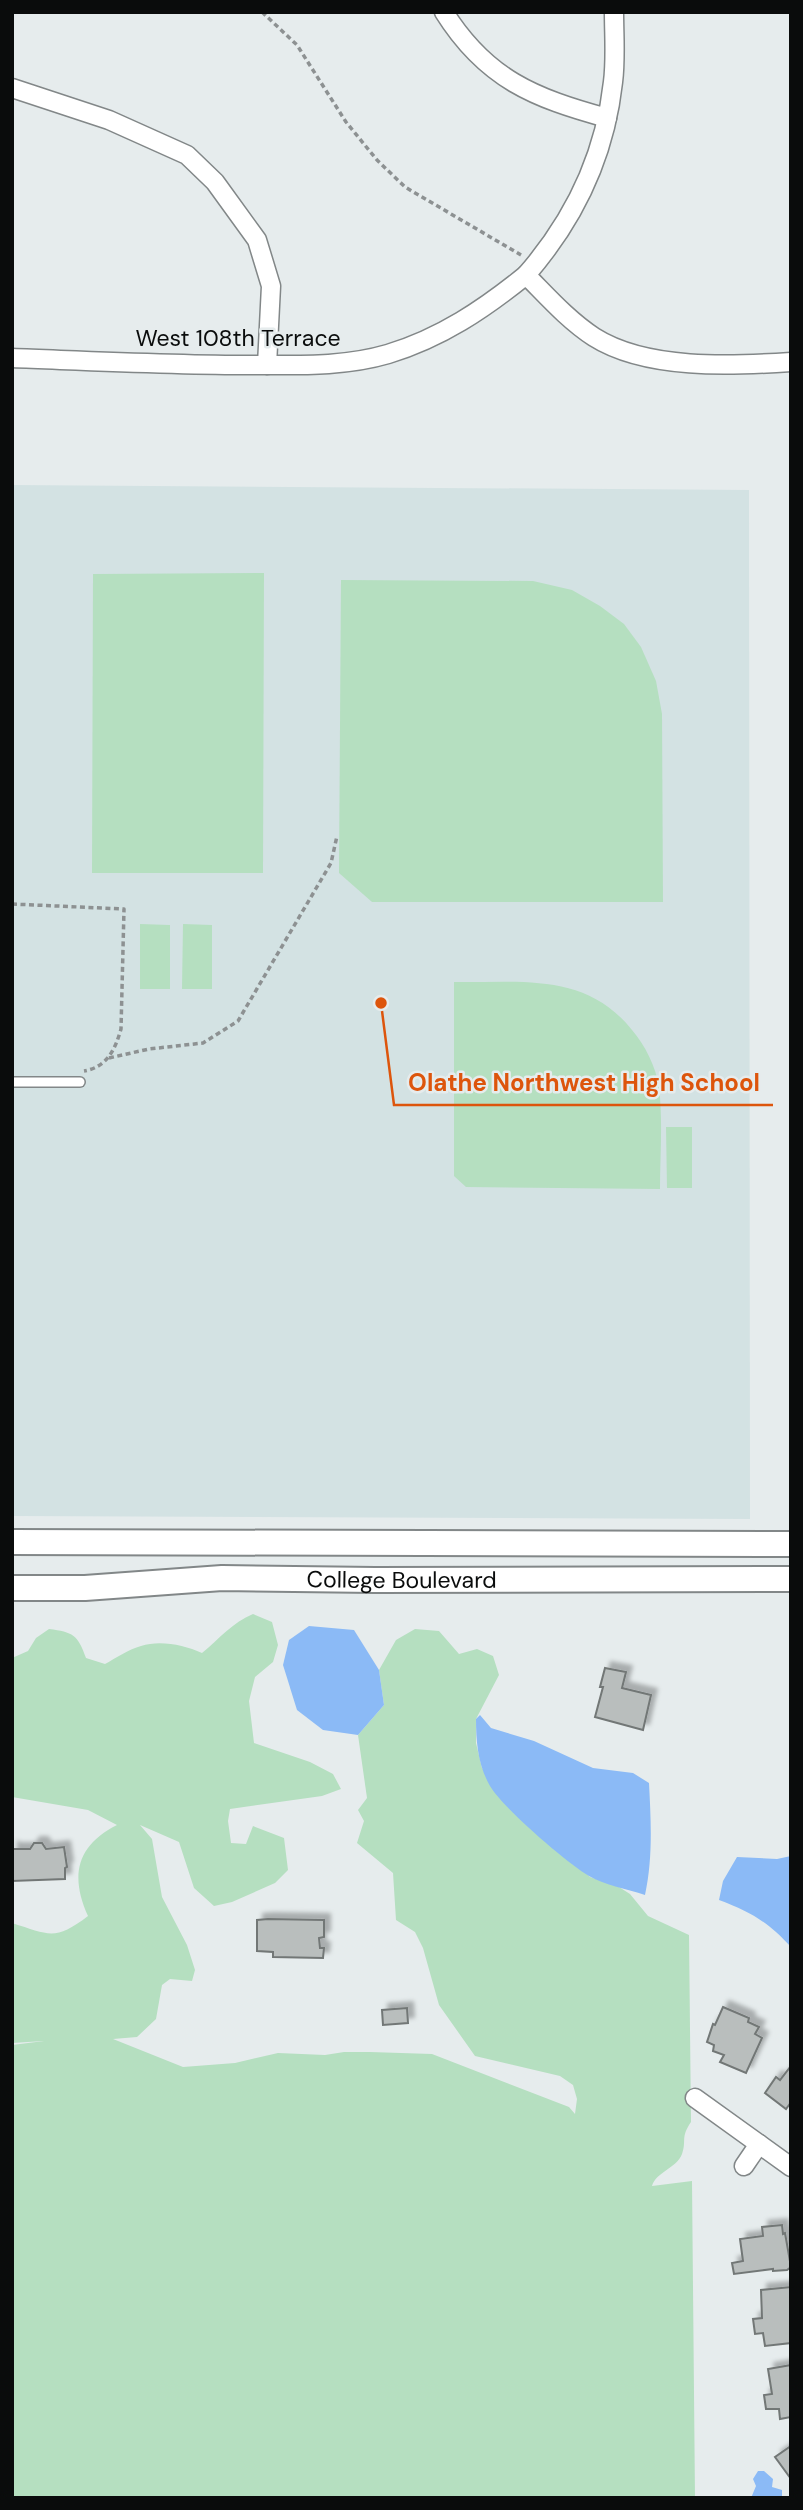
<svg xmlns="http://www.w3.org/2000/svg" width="803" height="2510" font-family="'DM Sans',sans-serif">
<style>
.built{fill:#d3e2e3}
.green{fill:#b5dfc0}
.water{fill:#8bbaf6}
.building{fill:#b9bebd;stroke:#727776;stroke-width:2;filter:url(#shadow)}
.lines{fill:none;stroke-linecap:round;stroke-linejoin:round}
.lane-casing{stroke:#828788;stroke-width:12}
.street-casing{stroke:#828788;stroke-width:21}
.secondary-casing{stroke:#828788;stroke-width:28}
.path{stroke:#8d9192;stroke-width:3.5;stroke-dasharray:5 3.5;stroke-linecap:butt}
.lane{stroke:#fff;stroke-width:9}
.street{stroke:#fff;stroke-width:18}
.secondary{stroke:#fff;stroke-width:24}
.labels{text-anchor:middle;stroke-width:5;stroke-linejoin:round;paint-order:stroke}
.street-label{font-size:23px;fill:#0a0c0c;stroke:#e6eced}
.leader{fill:none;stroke:#dd550c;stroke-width:2.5}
.callout-dot{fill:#dd550c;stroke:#e6eced;stroke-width:2.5}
.callout-label{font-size:24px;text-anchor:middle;font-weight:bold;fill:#dd550c;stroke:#e6eced;stroke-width:5;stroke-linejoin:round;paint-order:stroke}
</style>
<defs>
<filter id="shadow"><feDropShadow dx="6" dy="-6" stdDeviation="2" flood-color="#0004"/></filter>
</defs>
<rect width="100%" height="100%" fill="#e6eced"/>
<polygon class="built" points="12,485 749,490 750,1519 12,1516"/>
<g class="green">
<polygon points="264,573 263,873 92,873 93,574"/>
<polygon points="341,580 533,581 572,590 600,606 624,624 641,647 656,681 662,714 663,902 372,902 339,873"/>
<polygon points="140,924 170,925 170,989 140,989"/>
<polygon points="183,924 212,925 212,989 182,989"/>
<path d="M454,982C521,983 586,972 632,1030C645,1045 656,1067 659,1087C663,1121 660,1156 660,1189L466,1187L454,1176Z"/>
<polygon points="666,1127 692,1127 692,1188 667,1188"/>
<path d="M253,1614L272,1622L278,1645L273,1662L255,1677L249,1701L254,1743L310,1762L333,1774L341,1789L322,1796L230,1809L228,1821L231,1843L246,1844L253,1826L284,1838L288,1870L275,1883L232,1902L214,1906L194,1888L179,1842L140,1825L152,1839L162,1897L187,1945L195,1970L192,1981L170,1979L162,1985L156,2019L137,2037L113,2039L183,2067L235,2063L278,2053L325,2055L344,2052H370L432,2054L569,2107L575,2114L577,2099L573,2085L560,2076L475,2056L439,2005L423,1948L415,1932L396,1920L393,1873L357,1843L364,1821L358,1810L367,1798L358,1735L384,1705L379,1670L396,1640L415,1629L439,1631L459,1654L477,1649L493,1656L499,1675L476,1719V1743L482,1768L590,1877L619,1887L630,1894L648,1916L689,1935L691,2122C680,2138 687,2140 682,2154C677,2168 656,2172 652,2186L692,2181L695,2498H12V2045L44,2041L12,2043V1923C50,1935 55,1941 88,1916C70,1876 76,1846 117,1825L88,1810L12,1797V1658L28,1651L36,1638L49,1629C73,1632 78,1635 86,1658L105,1664C116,1658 129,1649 141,1646C160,1640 184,1645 202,1653C219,1639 233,1622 253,1614Z"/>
</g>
<g class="water">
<polygon points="309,1626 354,1630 379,1670 384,1705 358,1735 323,1730 297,1710 283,1665 289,1640"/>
<path d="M480,1715L491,1728L534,1741L593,1768L633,1773L649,1783C651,1821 653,1858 645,1895C627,1889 605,1885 589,1876C566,1862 503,1808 490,1786C478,1765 476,1742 476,1719Z"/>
<path d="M791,1856V1947C768,1922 751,1912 719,1900L723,1881L737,1857L777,1859Z"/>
<polygon points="758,2471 764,2471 773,2479 772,2487 782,2490 782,2498 751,2498 756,2486 753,2479"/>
</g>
<g class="building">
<polygon points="605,1668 626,1672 622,1688 651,1695 643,1730 595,1717 603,1687 600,1687"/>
<polygon points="34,1843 42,1843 46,1849 64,1847 67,1867 65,1868 65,1879 12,1881 12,1846 12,1849 30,1849"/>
<polygon points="268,1919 324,1920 324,1937 319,1938 320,1948 324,1948 323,1958 273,1957 273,1952 257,1951 257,1920"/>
<polygon points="723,2007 749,2018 748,2022 759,2027 755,2034 762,2038 746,2073 720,2062 724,2055 713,2051 714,2045 707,2042 713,2024 715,2025"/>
<polygon points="407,2008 408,2023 383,2025 382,2010"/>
<polygon points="791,2066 791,2107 789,2105 786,2109 765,2093 776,2077 780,2080"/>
<polygon points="782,2225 783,2234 785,2233 791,2267 787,2270 773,2271 773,2269 734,2274 732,2263 743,2261 740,2239 763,2236 762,2227"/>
<polygon points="791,2287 791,2343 765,2346 763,2333 755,2334 753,2319 762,2318 761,2290"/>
<polygon points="791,2365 791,2417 780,2419 779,2409 766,2409 764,2395 772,2394 768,2369"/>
<polygon points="791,2446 791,2479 775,2457"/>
</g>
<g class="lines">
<defs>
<polyline id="lane" points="12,1082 80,1082"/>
<g id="street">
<path d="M444,12C486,79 534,98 607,118"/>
<polyline points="12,88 109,120 187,155 215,182 257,240 271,286 267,365"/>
<path d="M526,275C574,220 605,155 613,82C616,59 614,35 614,12"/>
<path d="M12,358C92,361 172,365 251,365C298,365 344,367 388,354C441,338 484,309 526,275C547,296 568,320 594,337C646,370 731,366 791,362"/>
<polyline points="695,2098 791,2167"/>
<polyline points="744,2166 759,2144"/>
</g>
<g id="secondary">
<polyline points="12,1542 791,1544"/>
<path id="s1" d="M12,1588H85L222,1578L375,1580L791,1579"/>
</g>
</defs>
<use href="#lane" class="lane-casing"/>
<use href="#street" class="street-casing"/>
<use href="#secondary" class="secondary-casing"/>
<g class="path">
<polyline points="262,12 297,45 346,122 377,160 405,187 521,255"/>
<path d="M12,904L124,909L121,1029C115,1050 107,1067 84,1071"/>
<polyline points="109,1058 149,1049 203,1043 238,1021 331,863 337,836"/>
</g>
<use href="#lane" class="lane"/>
<use href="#street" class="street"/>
<use href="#secondary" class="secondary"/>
</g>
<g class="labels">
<g class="street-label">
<text x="238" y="346">West 108th Terrace</text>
<text dy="8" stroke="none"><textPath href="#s1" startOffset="390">College Boulevard</textPath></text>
</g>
</g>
<path class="leader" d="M381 1003L394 1105H773"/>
<circle class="callout-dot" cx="381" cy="1003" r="7"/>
<g class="callout-label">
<text x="584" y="1091">Olathe Northwest High School</text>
</g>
<rect width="803" height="2510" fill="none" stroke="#0a0c0c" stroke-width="28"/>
</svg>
